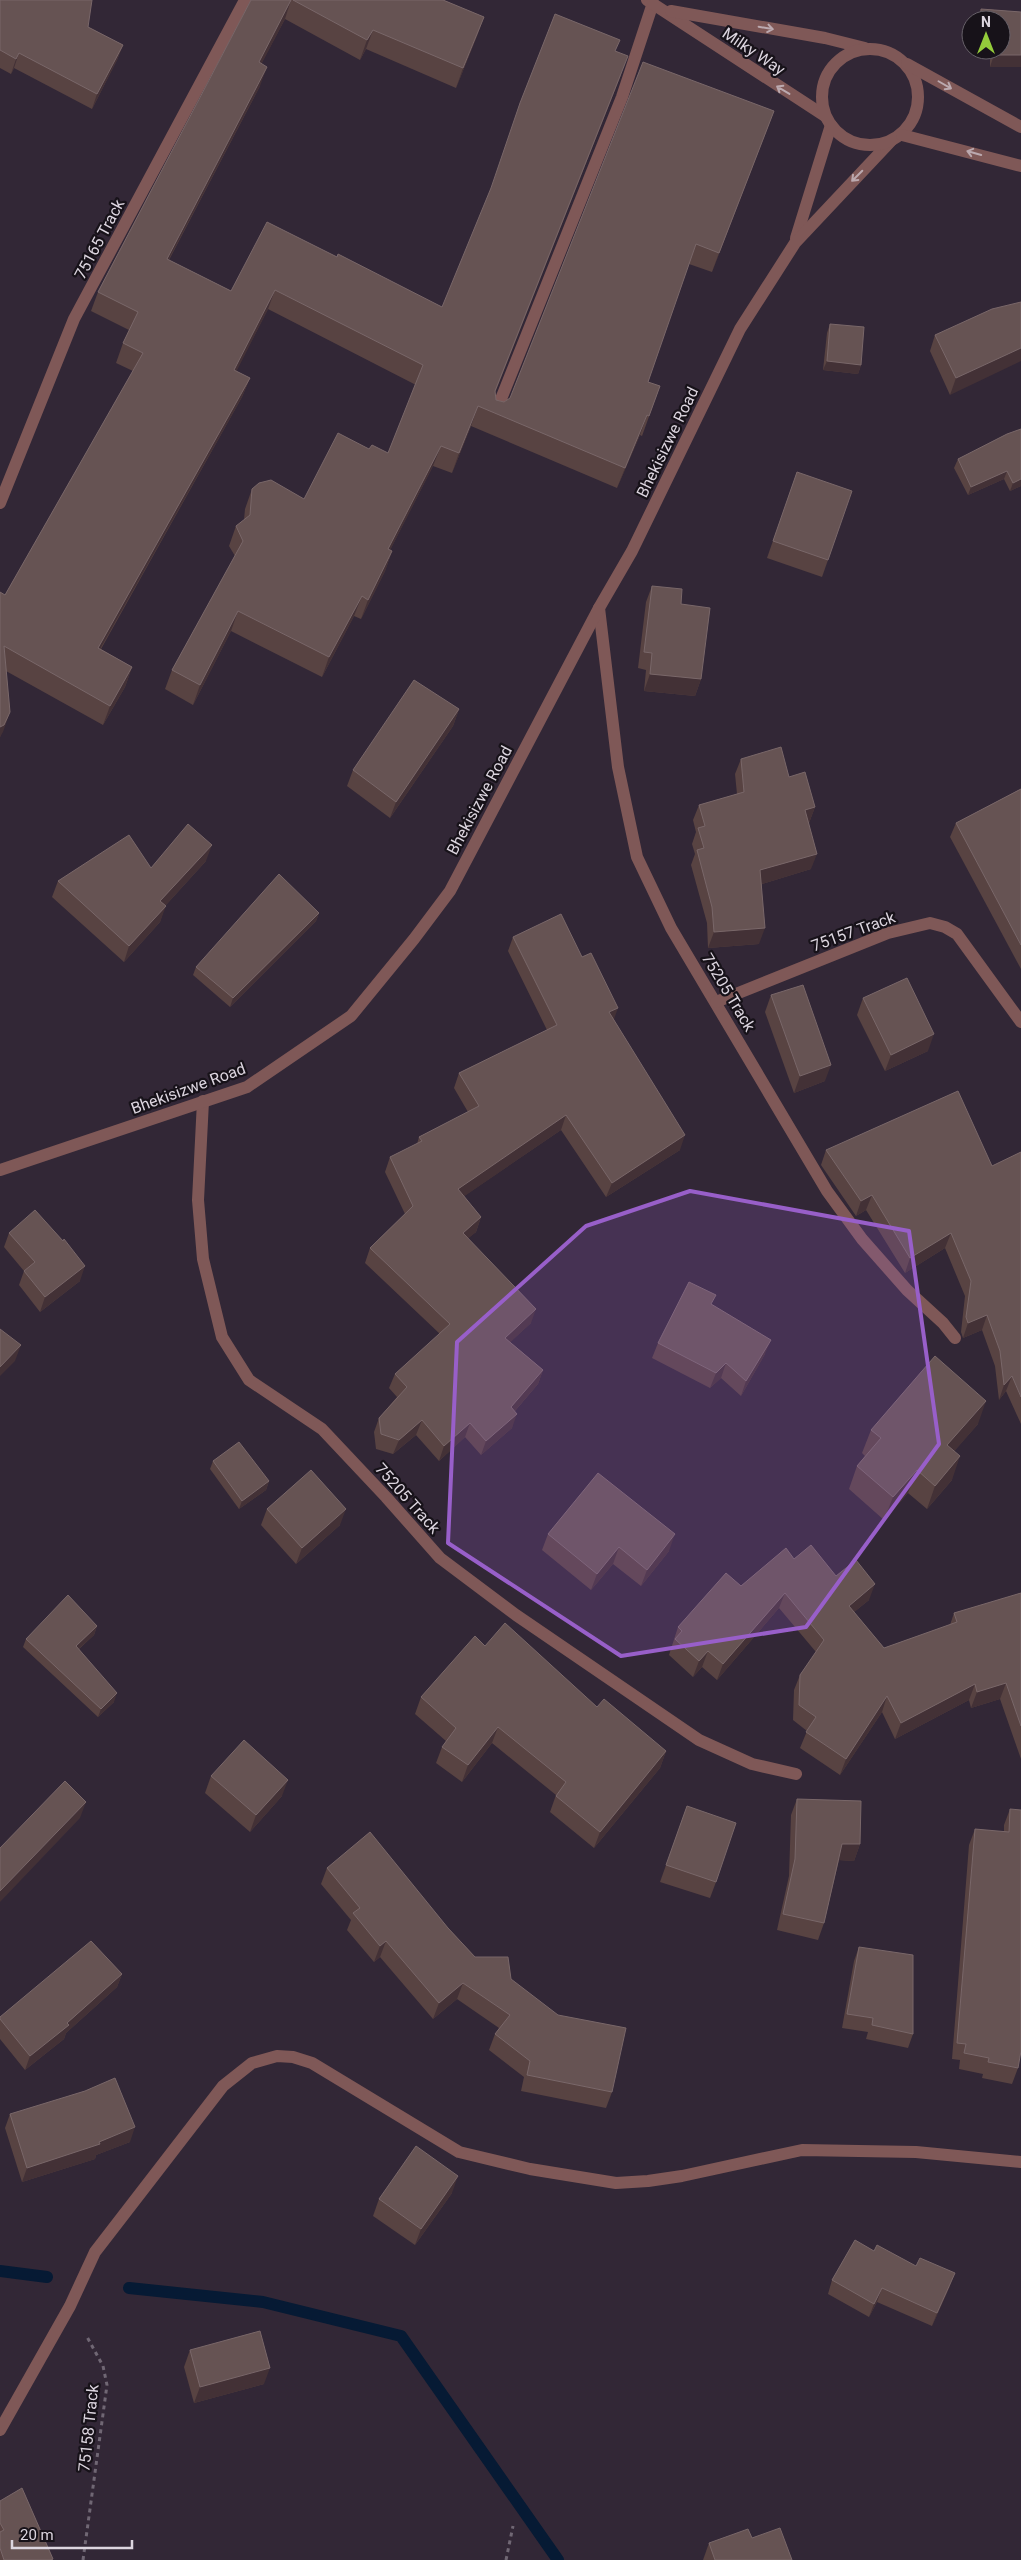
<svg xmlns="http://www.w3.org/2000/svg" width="1021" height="2560" font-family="Roboto,sans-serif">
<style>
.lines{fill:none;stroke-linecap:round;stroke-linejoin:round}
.stream{stroke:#061a34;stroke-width:12}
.path{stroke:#706774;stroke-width:3;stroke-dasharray:4 4;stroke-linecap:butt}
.service{stroke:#7f5857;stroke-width:12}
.minor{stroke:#7f5857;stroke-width:12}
.tertiary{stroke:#7f5857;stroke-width:12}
.wall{fill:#584342}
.shaded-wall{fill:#433136}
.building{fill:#665353;stroke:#796769}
.oneway{stroke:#bba9af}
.marked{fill:#985fc9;fill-opacity:0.2;stroke:#985fc9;stroke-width:4;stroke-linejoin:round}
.labels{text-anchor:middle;stroke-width:4.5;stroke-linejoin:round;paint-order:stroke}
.street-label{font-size:16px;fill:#dcd5df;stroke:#171219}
</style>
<rect width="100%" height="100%" fill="#322736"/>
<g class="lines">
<g class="stream">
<polyline points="0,2271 47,2277"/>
<polyline points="129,2288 263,2302 401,2336 558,2560"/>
</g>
<g class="path">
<polyline points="83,2560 107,2385 103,2366 86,2335"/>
<polyline points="506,2560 513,2526"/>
</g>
<polyline class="service" points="495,414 622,97 653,3"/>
<g class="minor">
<polyline points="796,238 831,125"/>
<polyline points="0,503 74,319 245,0"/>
<polyline points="599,608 618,767 637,857 671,928 827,1191 862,1239 907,1290 943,1323 955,1338"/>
<polyline points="716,1002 888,933 930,923 945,927 957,934 1021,1022"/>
<polyline points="203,1101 198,1200 203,1259 222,1337 249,1380 322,1429 386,1497 440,1558 516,1615 699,1740 752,1764 796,1774"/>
<polyline points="0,1170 247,1087 351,1016 414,939 450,891 599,608 632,551 740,329 795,243 891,141"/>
<polyline points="0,2430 70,2306 95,2252 223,2086 252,2063 277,2056 293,2057 312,2063 459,2152 530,2169 616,2183 648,2181 682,2176 802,2150 916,2152 1021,2162"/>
</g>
<g class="tertiary">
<polyline points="647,0 825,116"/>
<polyline points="671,11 825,38 865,48"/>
<circle cx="870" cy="97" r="48"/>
<polyline points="907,64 1021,127"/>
<polyline points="902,135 1021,166"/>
</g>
</g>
<g class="wall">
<polygon points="0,0 88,27 123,45 117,60 92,109 14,68 11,74 0,68"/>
<polygon points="251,0 443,0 484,17 477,36 456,88 366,49 360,60 285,19 261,64 260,86 169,260 231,291 337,257 442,307 616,51 621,75 495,393 496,400 504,402 510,398 774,111 712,272 689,264 648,382 660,386 642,436 640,435 617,488 471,426 452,473 433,466 390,550 392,551 385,571 361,619 354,616 322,677 231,631 193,705 165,689 172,670 235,556 229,546 236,526 244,520 245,509 252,489 304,499 369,449 388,453 416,385 268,309 236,371 250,378 242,397 101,649 132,667 125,687 103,725 6,671 10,712 0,737 0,592 5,595 133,371 116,363 123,343 129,330 91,311 98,292"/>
<polygon points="981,9 1021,12 1021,67 990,67 990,55 975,55 975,50 1001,50 1001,20 977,20"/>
<polygon points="1021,302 950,395 930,351 935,335"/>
<polygon points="830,324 861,365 858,374 823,370 827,333"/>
<polygon points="1021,429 1021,486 1010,491 1004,479 968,495 954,468 958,459"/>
<polygon points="797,472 828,560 822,577 767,558"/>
<polygon points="652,586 681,604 701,679 695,696 644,691 646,670 638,668 646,602"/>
<polygon points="459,709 453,726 390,818 347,786 353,770"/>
<polygon points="741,759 789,777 815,807 809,823 811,869 762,884 759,944 708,948 707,923 691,865 695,854 692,844 696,832 693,820 699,805 737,794 735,774"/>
<polygon points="1021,789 1021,969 950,837 956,823"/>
<polygon points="206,861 165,906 160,922 124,962 52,897 58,881"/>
<polygon points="319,913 316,921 230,1007 193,975 196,967"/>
<polygon points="513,937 582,957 680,1150 606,1197 561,1130 464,1196 481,1217 476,1232 468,1238 531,1323 510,1342 543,1370 538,1384 515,1411 512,1428 481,1455 465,1437 439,1461 416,1435 393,1454 376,1449 374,1432 379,1418 397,1397 389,1388 395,1374 440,1334 365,1263 370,1248 405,1214 385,1172 390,1157 417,1144 419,1137 468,1112 454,1088 459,1073 547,1030 508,951"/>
<polygon points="771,995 825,1081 794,1093 765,1012"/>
<polygon points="863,998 928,1051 885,1071 857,1015"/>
<polygon points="826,1150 992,1166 1021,1152 1021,1424 1006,1391 999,1400 995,1366 982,1330 963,1338 961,1332 965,1296 945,1248 905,1273 866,1210 856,1216 821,1165"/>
<polygon points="9,1233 80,1281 40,1312 19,1285 24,1271 4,1247"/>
<polygon points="712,1305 765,1354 741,1396 721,1378 710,1388 652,1358 658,1343"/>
<polygon points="978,1424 954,1451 952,1480 927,1509 908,1493 884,1520 849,1489 857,1466 865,1456 862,1453 871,1430"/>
<polygon points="213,1461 269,1481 266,1490 239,1509 210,1469"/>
<polygon points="267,1509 340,1525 296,1564 261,1525"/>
<polygon points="548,1534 669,1551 641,1586 613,1564 591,1590 542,1550"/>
<polygon points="794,1559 836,1576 869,1600 854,1612 884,1648 950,1625 954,1613 1021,1593 1021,1759 1000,1699 971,1708 969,1700 895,1739 882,1712 840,1775 800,1748 807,1731 793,1720 794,1690 800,1675 816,1652 779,1608 717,1680 702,1667 693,1677 669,1655 678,1627 741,1586"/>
<polygon points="97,1626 94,1635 79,1649 114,1702 98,1717 23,1647 26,1639"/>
<polygon points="485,1646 597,1707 666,1751 660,1768 594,1848 550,1812 556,1795 492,1743 462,1782 436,1763 442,1747 446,1741 415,1714 421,1697"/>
<polygon points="211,1776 282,1796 250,1832 205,1793"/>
<polygon points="797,1799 860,1844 854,1861 839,1860 824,1923 818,1940 777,1930 789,1876 791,1815"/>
<polygon points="687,1806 716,1882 710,1898 660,1882"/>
<polygon points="1010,1809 1018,2068 1012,2084 982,2078 983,2074 959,2069 960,2060 952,2059 969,1845 975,1829 1004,1832 1004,1825"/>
<polygon points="327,1868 448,1928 475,1957 511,1979 612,2092 606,2108 521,2091 524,2077 489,2050 495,2034 499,2028 457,1999 433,2019 380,1957 374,1962 347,1930 351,1920 321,1884"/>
<polygon points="859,1947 913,2034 908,2048 866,2039 868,2032 842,2028 854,1961"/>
<polygon points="122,1974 117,1987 66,2033 64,2039 25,2070 0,2039 0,2017"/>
<polygon points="10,2114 130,2142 96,2155 95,2159 22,2182 5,2128"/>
<polygon points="452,2193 415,2245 373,2216 379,2199"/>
<polygon points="874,2251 950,2286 932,2326 877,2302 869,2317 828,2294 832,2280"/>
<polygon points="190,2350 264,2384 194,2403 184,2367"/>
<polygon points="0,2501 53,2560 0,2560"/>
<polygon points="752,2538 792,2560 703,2560 709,2543"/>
</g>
<g class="shaded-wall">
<polygon points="291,0 285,19 252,82 259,62"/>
<polygon points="484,17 477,36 456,88 463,68"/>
<polygon points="373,30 366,49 360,60 367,40"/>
<polygon points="123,45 117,60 92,109 97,94"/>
<polygon points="977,50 992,50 990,55 975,55"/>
<polygon points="19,53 14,68 11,74 16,59"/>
<polygon points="994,55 1021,55 1021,67 990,67"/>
<polygon points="628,56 621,75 487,411 495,391"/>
<polygon points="267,67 260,86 159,278 167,259"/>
<polygon points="774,111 767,130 712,272 719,253"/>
<polygon points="275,290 268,309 227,390 234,370"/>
<polygon points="1021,348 1021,361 950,395 956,378"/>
<polygon points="827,361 861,365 858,374 823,370"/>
<polygon points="250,378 242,397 90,667 98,648"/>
<polygon points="478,406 471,426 452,473 459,453"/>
<polygon points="647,415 640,435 617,488 625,468"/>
<polygon points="441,446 433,466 381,568 388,549"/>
<polygon points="1007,471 1004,479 968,495 971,487"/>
<polygon points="1021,479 1021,486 1010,491 1013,483"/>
<polygon points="392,551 385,571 361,619 368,600"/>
<polygon points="362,596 354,616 322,677 329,657"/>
<polygon points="238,611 231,631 193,705 200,685"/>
<polygon points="132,667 125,687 103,725 110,706"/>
<polygon points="650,674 701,679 695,696 644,691"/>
<polygon points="459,709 453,726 390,818 396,802"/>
<polygon points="10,712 3,732 0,737 0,727"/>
<polygon points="815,807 809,823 799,826 805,810"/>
<polygon points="212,845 206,861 155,917 160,901"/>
<polygon points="817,854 811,869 755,886 760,870"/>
<polygon points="166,906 160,922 124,962 129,946"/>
<polygon points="319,913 316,921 230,1007 233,998"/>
<polygon points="765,928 759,944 708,948 714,932"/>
<polygon points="618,1008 613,1022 609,1012"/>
<polygon points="934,1034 928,1051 885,1071 891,1055"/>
<polygon points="831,1065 825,1081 794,1093 800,1076"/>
<polygon points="566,1115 561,1130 453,1204 458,1189"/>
<polygon points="685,1135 680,1150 606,1197 612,1183"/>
<polygon points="872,1195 866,1210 856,1216 861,1201"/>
<polygon points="481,1217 476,1232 458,1247 463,1233"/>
<polygon points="951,1233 945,1248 905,1273 910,1258"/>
<polygon points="85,1266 80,1281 40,1312 45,1297"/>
<polygon points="536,1309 531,1323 500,1352 505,1338"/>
<polygon points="987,1315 982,1330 963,1338 968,1323"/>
<polygon points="771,1340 765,1354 741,1396 746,1381"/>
<polygon points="21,1345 15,1361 0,1376 0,1367"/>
<polygon points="726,1363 721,1378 710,1388 716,1373"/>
<polygon points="543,1370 538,1384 506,1421 511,1407"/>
<polygon points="1012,1376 1006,1391 999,1400 1004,1385"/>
<polygon points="986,1401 978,1424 939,1469 947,1445"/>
<polygon points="517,1414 512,1428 481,1455 486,1441"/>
<polygon points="422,1420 416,1435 393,1454 399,1440"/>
<polygon points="470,1423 465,1437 439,1461 444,1446"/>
<polygon points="960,1456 952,1480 927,1509 935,1486"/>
<polygon points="917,1470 908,1493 884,1520 893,1497"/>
<polygon points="269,1481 266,1490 239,1509 242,1501"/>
<polygon points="346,1509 340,1525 296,1564 302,1548"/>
<polygon points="675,1534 669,1551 641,1586 647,1570"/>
<polygon points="619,1547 613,1564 591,1590 597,1574"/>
<polygon points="875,1584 869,1600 843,1621 849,1606"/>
<polygon points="785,1593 779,1608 717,1680 723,1664"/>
<polygon points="97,1626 94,1635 73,1654 76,1646"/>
<polygon points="708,1651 702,1667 693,1677 699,1661"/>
<polygon points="1006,1683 1000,1699 971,1708 977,1692"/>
<polygon points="975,1684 969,1700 895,1739 901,1723"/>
<polygon points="117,1693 114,1702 98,1717 101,1709"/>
<polygon points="887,1696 882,1712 840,1775 846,1759"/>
<polygon points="498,1727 492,1743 462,1782 468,1765"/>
<polygon points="666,1751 660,1768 594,1848 600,1832"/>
<polygon points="288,1780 282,1796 250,1832 256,1815"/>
<polygon points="86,1802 80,1818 0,1902 0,1891"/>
<polygon points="842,1844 860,1844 854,1861 836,1860"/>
<polygon points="386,1941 380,1957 374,1962 380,1946"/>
<polygon points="122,1974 117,1987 66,2033 64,2039 25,2070 30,2056"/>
<polygon points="463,1983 457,1999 433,2019 439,2003"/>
<polygon points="135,2127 130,2142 96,2155 95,2159 22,2182 27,2168 99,2142"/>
<polygon points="458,2176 452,2193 415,2245 421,2229"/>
<polygon points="955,2273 950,2286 932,2326 937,2313"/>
<polygon points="882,2288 877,2302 869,2317 874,2304"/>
<polygon points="270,2368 264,2384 194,2403 200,2387"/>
</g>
<g class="building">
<polygon points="0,0 92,0 88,27 123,45 97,94 19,53 16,59 0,50"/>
<polygon points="251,0 291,0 259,62 267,67 167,259 231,291 267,222 337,257 338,254 442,307 491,188 520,103 555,14 620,40 615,51 628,56 495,391 496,400 504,402 510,398 643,62 774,111 719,253 696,244 648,382 660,386 649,416 647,415 625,468 478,406 459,453 441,446 388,549 392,551 368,600 362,596 329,657 238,611 200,685 172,670 243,541 236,526 250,515 252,489 259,483 271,480 304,499 338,433 369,449 372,445 388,453 423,365 275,290 234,370 250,378 98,648 132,667 110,706 4,646 10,712 4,725 0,727 0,592 5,595 143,353 123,343 138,312 98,292"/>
<polygon points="293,0 443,0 484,17 463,68 373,30 367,40"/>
<polygon points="981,9 1021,12 1021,55 994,55 994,50 1001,50 1001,20 981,20"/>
<polygon points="1021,302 1021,348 956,378 935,335 992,309"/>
<polygon points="830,324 864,327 861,365 827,361"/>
<polygon points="1021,429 1021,479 1013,483 1007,471 971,487 958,459 1007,434"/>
<polygon points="797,472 852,491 828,560 773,541"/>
<polygon points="652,586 682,589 681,604 710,608 701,679 650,674 652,653 644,652"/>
<polygon points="414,680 459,709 396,802 353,770"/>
<polygon points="781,747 789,777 805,772 815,807 805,810 817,854 760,870 765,928 714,932 712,907 697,850 704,848 698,828 705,826 699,805 744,792 741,759"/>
<polygon points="1021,789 1021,945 956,823"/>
<polygon points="188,824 212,845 160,901 166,906 129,946 58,881 129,835 151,868"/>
<polygon points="279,874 319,913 233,998 196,967"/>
<polygon points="561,914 582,957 591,953 618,1008 609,1012 685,1135 612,1183 566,1115 458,1189 481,1217 463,1233 536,1309 505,1338 543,1370 511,1407 517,1414 486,1441 470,1423 444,1446 422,1420 399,1440 381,1434 379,1418 407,1387 395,1374 450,1324 370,1248 413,1206 390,1157 422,1141 419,1137 479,1106 459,1073 557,1025 513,937"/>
<polygon points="907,978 934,1034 891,1055 863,998"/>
<polygon points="803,985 831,1065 800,1076 771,995"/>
<polygon points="958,1091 992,1166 1021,1152 1021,1397 1012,1376 1004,1385 1000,1351 987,1315 968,1323 966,1317 971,1281 951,1233 910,1258 872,1195 861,1201 826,1150"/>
<polygon points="35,1210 63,1241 64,1239 85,1266 45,1297 24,1271 35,1262 9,1233"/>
<polygon points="689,1282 716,1295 711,1304 771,1340 746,1381 726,1363 716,1373 658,1343"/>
<polygon points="0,1329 21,1345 0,1367"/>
<polygon points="935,1356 986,1401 947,1445 960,1456 935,1486 917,1470 893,1497 857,1466 881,1438 871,1430"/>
<polygon points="239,1442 269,1481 242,1501 213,1461"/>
<polygon points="311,1470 346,1509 302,1548 267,1509"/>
<polygon points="598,1473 675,1534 647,1570 619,1547 597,1574 548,1534"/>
<polygon points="811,1545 836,1576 856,1560 875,1584 849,1606 884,1648 957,1622 954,1613 1021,1593 1021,1726 1006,1683 977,1692 975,1684 901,1723 887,1696 846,1759 806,1732 816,1717 799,1705 800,1675 824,1640 785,1593 723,1664 708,1651 699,1661 675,1639 682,1631 678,1627 726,1573 741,1586 786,1548 794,1559"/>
<polygon points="68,1595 97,1626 76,1646 117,1693 101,1709 26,1639"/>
<polygon points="505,1623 597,1707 604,1699 666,1751 600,1832 556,1796 566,1782 498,1727 468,1765 442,1747 456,1728 421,1697 475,1636 485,1646"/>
<polygon points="244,1740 288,1780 256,1815 211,1776"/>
<polygon points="65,1781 86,1802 0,1891 0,1848"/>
<polygon points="797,1799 861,1801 860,1844 842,1844 824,1923 783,1914 795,1859"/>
<polygon points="687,1806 736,1823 716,1882 666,1865"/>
<polygon points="1010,1809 1021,1810 1021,2051 1018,2068 988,2062 989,2058 964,2053 966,2044 957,2043 975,1829 1009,1832"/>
<polygon points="370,1832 448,1928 475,1957 508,1957 511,1979 558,2015 626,2028 612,2092 527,2075 530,2061 495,2034 510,2015 463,1983 439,2003 386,1941 380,1946 353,1913 360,1908 327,1868"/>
<polygon points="91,1941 122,1974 67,2023 69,2025 30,2056 0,2019 0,2017"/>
<polygon points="859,1947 913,1955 913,2034 872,2025 873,2018 847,2014"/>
<polygon points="115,2078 135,2127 99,2142 100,2144 27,2168 10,2114 85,2091"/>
<polygon points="416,2146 458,2176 421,2229 379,2199"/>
<polygon points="855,2240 874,2251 877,2245 916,2266 920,2258 955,2273 937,2313 882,2288 874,2304 832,2280"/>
<polygon points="260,2331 270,2368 200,2387 190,2350"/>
<polygon points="22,2488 53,2559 51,2560 4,2560 0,2548 0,2532 4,2530 0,2523 0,2501"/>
<polygon points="780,2528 792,2560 715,2560 709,2543 748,2529 752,2538"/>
</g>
<defs><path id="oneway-shaft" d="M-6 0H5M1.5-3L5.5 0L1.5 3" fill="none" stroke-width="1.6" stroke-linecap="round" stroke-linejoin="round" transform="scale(1.25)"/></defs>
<g class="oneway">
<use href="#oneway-shaft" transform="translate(766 28) rotate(10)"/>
<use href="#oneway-shaft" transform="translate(945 85) rotate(30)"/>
<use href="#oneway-shaft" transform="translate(783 90) rotate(-149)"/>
<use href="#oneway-shaft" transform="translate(974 153) rotate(-164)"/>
<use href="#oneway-shaft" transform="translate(857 176) rotate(135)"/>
</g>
<path class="marked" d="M690,1191L909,1231L939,1444L806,1627L621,1656L448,1543L457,1342L586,1226Z"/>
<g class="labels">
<g class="street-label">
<text transform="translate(754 51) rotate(34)" y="6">Milky Way</text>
<text transform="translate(99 239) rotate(-62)" y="6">75165 Track</text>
<text transform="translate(667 442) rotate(-64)" y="6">Bhekisizwe Road</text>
<text transform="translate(479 800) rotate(-62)" y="6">Bhekisizwe Road</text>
<text transform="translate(853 931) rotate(-20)" y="6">75157 Track</text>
<text transform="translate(729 992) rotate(59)" y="6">75205 Track</text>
<text transform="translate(188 1088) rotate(-20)" y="6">Bhekisizwe Road</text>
<text transform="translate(408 1498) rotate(48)" y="6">75205 Track</text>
<text transform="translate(88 2428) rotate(-84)" y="6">75158 Track</text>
</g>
</g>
<g transform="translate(986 35)"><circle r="24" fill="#171219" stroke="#666068"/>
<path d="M0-4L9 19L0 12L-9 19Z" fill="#94cc3b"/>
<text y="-8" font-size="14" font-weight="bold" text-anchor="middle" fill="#dcd5df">N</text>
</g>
<path d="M12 2540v8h120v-8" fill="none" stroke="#dcd5df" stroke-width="2.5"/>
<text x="20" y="2540" font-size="15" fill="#dcd5df" stroke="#171219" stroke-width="4" paint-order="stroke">20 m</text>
</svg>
